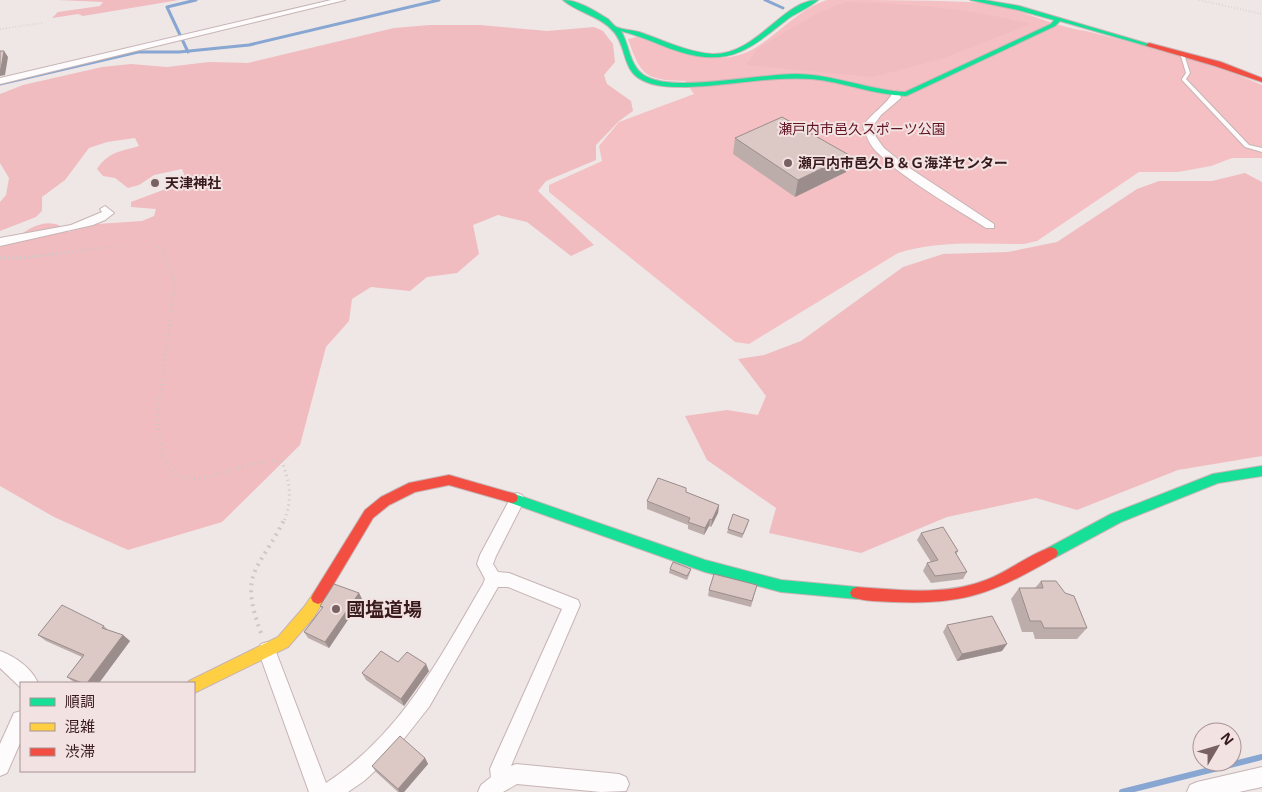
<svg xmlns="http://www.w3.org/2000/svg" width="1262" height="792" font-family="'Open Sans','Noto Sans JP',sans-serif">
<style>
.green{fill:#f4c0c3}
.forest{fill:#f0bcc0}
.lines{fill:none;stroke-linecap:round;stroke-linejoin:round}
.stream-far1{stroke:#87a6d1;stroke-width:3}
.stream{stroke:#87a6d1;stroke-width:6}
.lane-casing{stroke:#c7b4b5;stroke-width:2}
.street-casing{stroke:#c7b4b5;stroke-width:2}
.fast-casing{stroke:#c7b4b5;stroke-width:2}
.slow-casing{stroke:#c7b4b5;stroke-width:2}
.jam-casing{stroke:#c7b4b5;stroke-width:2}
.path-far3{stroke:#cdc7c7;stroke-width:2;stroke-dasharray:0.5 2.5;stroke-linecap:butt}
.path-far2{stroke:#cdc7c7;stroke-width:2.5;stroke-dasharray:1 3;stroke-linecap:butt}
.path-far1{stroke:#cdc7c7;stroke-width:3;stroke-dasharray:1 4;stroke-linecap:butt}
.path{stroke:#cdc7c7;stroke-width:4;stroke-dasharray:2 5;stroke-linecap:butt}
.lane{fill:#fdfbfb;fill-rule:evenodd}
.street{fill:#fdfbfb;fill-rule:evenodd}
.fast{fill:#16e098;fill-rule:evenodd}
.slow{fill:#ffcf43;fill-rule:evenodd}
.jam{fill:#f24e42;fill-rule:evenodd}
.wall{fill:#bdadaa}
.shaded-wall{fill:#9a8d8b}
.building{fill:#dcc9c6;stroke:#9a8d8b}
.poi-dot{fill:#786163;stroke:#f3e2e2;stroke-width:2}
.labels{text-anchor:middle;stroke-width:4;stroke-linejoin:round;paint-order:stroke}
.far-park-label{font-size:14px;fill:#621523;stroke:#f3e2e2}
.far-poi-label{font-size:14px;font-weight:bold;fill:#381a1d;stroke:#f3e2e2;text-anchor:start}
.near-poi-label{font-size:19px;font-weight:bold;fill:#381a1d;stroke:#f3e2e2;text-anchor:start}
</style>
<rect width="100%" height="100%" fill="#efe6e6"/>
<path class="green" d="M827,0C880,0 935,0 987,3C1021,9 1051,26 1086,31C1145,46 1206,60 1262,85V158H1232L1211,166L1178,172H1139L1037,241L1024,244C982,244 938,240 898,253L749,344L735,342L549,192V185L602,161L599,146L619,122L694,94L685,81C645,80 641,76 628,39L637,37C678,52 724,73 764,42C786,26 801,9 827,0Z"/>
<g class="forest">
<polygon points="58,0 179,0 83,16 78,14 52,18 58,12 100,6 103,2"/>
<path d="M845,2C911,3 968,9 1031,24L941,59L873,77L746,65L757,49L814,15Z"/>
<path d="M430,25H480L547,31L594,27L603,31L613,44L615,62L604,75L607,84L631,101L633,111L619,121L596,145V160L546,181L538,191L594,245L571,256L527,222L498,215L473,225L479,254L457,273L427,277L410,291L371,287L352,299L349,321L326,347L300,445L222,522L128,550L54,517L0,486V247C17,240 34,219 55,224C59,224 65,230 68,232L97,224L142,221L154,216L156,209L131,207V202L179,184L186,179L182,169L154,175L139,185L128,188L115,178L103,176L97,169C109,151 120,152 139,146L135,138L107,142L89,148L65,180L42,197V211L36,217L0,231V202L6,195L9,178L0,163V94L23,85L102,67L131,64L167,67L209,62L248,63L394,28Z"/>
<polygon points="1245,173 1262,182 1262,456 1178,470 1077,510 1036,498 947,517 861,553 769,533 776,508 707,460 685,416 727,410 758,415 766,396 738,359 764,355 801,341 903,267 943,254 1008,252 1057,242 1137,189 1159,181 1212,181"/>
</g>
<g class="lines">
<g class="stream-far1">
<polyline points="765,0 783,8"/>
<polyline points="188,52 167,7 196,0"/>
<polyline points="0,84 138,52 179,52 249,45 439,0"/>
</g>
<polyline class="stream" points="1122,792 1262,757"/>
<defs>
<polygon id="lane" points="1180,53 1184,54 1190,73 1186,79 1249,145 1262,148 1262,152 1245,147 1182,80 1182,79 1186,73"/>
<g id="street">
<polygon points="331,0 345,0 0,84 0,78"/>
<path d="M893,92H899L901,98L881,115L873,126L876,137L884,148L905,165L994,224V228H986C952,206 906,181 878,153C870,146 866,136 863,126C871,113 888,104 893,92Z"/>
<polygon points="105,206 114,213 105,220 93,225 0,246 0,238 71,225 102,212 100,209"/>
<path d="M517,493L522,495L525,499L496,556L493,564L498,572L509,573L578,600L580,605L511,766L516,764L619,774L626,777L629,784L626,791L601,792L517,784L503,792H478L481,785L491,777L490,769L493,762L562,609L508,587H498L429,707L388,759L364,781L348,792H309L258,650L261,644L267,642L273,644L326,783C401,734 439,659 483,584L485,579L477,564L480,555L512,495Z"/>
<path d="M0,651C14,656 32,668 38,683H21V688L0,668Z"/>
<polygon points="21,711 21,741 7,773 0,776 0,744 14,713"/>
<polygon points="1262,767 1262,787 1239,792 1187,792 1190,785 1197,782"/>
</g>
<g id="fast">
<path d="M563,0C578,0 595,11 608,19C610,21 613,25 616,27C623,30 632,30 639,32C663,40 686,52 712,54C756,56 783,0 818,0C810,7 798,12 789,18C759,41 738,63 697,56C671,52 647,37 621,31C630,46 629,68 647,77C676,92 759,74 795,74C833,74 868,90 905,92L1051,24L1054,20L1018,10L970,0H984L1019,6L1152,45L1147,46L1060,21L1055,26L906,96C874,95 844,82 812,79C770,76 729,86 687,87C672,87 655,87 642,80C622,70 627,47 614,32C601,16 578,13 563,0Z"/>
<polygon points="1262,466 1262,476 1218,483 1121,522 1056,557 1051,559 1046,557 1044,553 1046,549 1111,514 1213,474"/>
<polygon points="512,493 705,560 781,580 857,587 862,589 864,593 862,597 857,599 781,592 705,572 508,502 506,498 508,494"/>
</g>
<polygon id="slow" points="318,592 323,594 325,598 314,617 288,647 194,693 194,683 188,683 189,681 278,637 304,607 313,594"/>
<g id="jam">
<polygon points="1149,43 1221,62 1262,78 1262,82 1215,66 1147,46 1146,45"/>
<polygon points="449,475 512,493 516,494 518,498 516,502 512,503 449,485 415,492 389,505 373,518 323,602 318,604 313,602 311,598 313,594 365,510 381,497 409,483"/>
<path d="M1051,547L1056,549L1058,553L1056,557C995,592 966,605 894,602C881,601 865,602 852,597L850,593L852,589L857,587C899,590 946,596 986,580C1009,571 1028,555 1051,547Z"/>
</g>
</defs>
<use href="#lane" class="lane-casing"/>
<use href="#street" class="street-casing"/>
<use href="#fast" class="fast-casing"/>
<use href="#slow" class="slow-casing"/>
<use href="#jam" class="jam-casing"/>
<g class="path-far3">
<polyline points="1199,0 1262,14"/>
<polyline points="0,29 42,23"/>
</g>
<polyline class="path-far2" points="0,258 22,258 139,243 155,245 162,250 175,282 172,306"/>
<path class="path-far1" d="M172,305L157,418L164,460L176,476L200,479L260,462L281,460C290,481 293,499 284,521"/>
<path class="path" d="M261,633C238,571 259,571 284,520"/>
<use href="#lane" class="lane"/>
<use href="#street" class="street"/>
<use href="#fast" class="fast"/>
<use href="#slow" class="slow"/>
<use href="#jam" class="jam"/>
</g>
<g class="wall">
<polygon points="735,138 846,172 795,197 733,154"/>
<polygon points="686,492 719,505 718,513 711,527 709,526 704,535 688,529 688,525 647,509 647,501"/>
<polygon points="748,524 742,538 727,533 728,529"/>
<polygon points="921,533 958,551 956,555 967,572 963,579 931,583 923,571 927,563 931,562 917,540"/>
<polygon points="670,569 691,569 690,573 687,580 669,573"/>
<polygon points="1041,581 1087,628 1077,639 1035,639 1033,632 1022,632 1011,599 1019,588 1035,588"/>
<polygon points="757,585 751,607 708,596 709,590"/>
<polygon points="359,593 362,599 329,648 308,638 304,632 322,609 320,606"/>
<polygon points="947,625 1002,651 957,661 943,632"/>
<polygon points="104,626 108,630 123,635 130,641 99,683 75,683 67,677 82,657 46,641 38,635"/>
<polygon points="398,662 429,671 404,706 366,680 362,673"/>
<polygon points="425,758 428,764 404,792 398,792 376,772 372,766"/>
</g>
<g class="shaded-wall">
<polygon points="4,51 8,57 5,75 0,76 0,69"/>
<polygon points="849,155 846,172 795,197 798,180"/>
<polygon points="719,505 718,513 711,527 712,520"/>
<polygon points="710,519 709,526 704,535 705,528"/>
<polygon points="359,593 362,599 329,648 325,642"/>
<polygon points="123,635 130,641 99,683 87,683"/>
<polygon points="1007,644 1002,651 957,661 962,654"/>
<polygon points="426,664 429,671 404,706 401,699"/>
<polygon points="425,758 428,764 404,792 399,792 398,789"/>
</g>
<g class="building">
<polygon points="0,51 4,51 1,69 0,69"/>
<polygon points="782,117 849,155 798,180 735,138"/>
<polygon points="658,478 686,488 686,492 719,505 712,520 710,519 705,528 688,522 690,518 647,501"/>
<polygon points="733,514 749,520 743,534 728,529"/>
<polygon points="943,527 958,551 955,552 967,572 935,576 927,563 938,560 921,533"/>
<polygon points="673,562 691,569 687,576 670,569"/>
<polygon points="714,574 757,585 752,601 709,590"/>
<polygon points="1041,581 1056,581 1065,593 1074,596 1087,628 1044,628 1041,621 1030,621 1019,588 1043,588"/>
<polygon points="334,584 359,593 325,642 304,632 323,607 320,606"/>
<polygon points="62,605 104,626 102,628 123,635 87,683 82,683 67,677 84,655 38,635"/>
<polygon points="992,616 1007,644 962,654 947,625"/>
<polygon points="381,651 398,662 407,652 426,664 401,699 362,673"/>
<polygon points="400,736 425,758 398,789 372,766"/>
</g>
<g class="poi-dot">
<circle cx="788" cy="163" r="5"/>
<circle cx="155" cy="183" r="5"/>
<circle cx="336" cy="609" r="5"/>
</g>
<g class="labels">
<g class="far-park-label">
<text x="862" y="134">瀬戸内市邑久スポーツ公園</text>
</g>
<g class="far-poi-label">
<text x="798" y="168">瀬戸内市邑久Ｂ＆Ｇ海洋センター</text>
<text x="165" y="188">天津神社</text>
</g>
<g class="near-poi-label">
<text x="346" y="616">國塩道場</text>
</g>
</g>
<rect x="20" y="682" width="175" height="90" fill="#f3e2e2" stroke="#a89293"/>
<rect x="30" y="698" width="25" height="8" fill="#16e098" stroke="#a89293"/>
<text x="65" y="707" font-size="15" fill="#381a1d">順調</text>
<rect x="30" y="723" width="25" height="8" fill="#ffcf43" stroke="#a89293"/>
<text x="65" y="732" font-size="15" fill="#381a1d">混雑</text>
<rect x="30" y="748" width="25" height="8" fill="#f24e42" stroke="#a89293"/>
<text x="65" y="757" font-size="15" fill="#381a1d">渋滞</text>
<g transform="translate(1217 747) rotate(52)"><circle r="24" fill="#f3e2e2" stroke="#a89293"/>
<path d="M0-4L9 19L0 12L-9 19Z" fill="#786163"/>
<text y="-8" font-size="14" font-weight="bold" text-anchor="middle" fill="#381a1d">N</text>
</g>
</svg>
